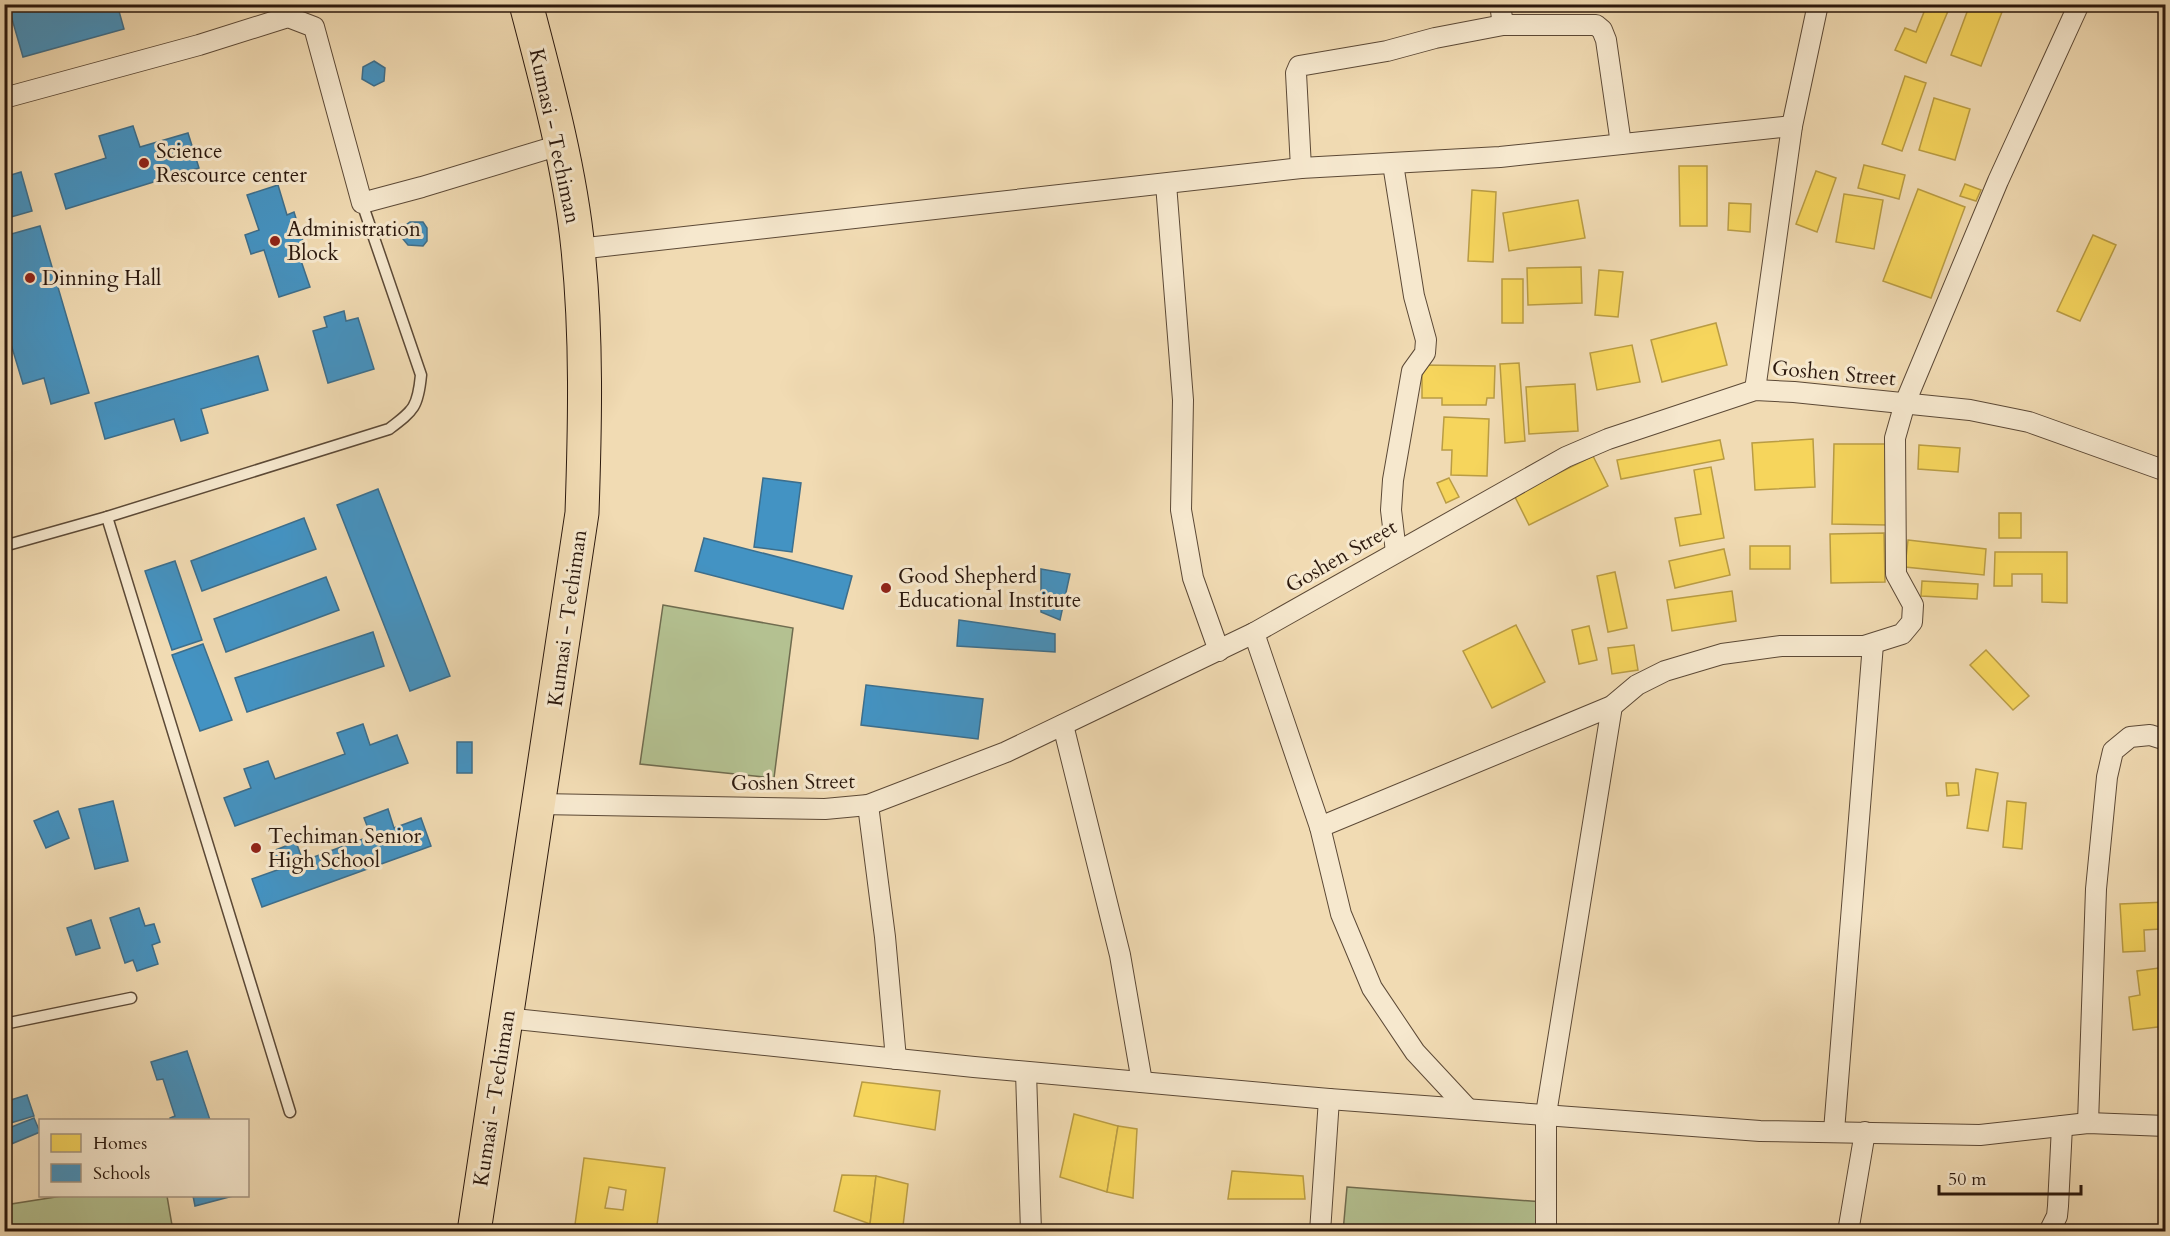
<svg xmlns="http://www.w3.org/2000/svg" width="2170" height="1236" font-family="Cardo,serif">
<style>
.green{fill:#b4c191;stroke:#706c4f;stroke-width:1.5}
.homes{fill:#f6d55c;stroke:#b99c44;stroke-width:1.5;fill-rule:evenodd}
.schools{fill:#4393c3;stroke:#3c6e8c;stroke-width:1.5}
.lines{fill:none;stroke-linecap:round;stroke-linejoin:round}
.lane-casing{stroke:#5c4936;stroke-width:13}
.street-casing{stroke:#5c4936;stroke-width:22}
.highway-casing{stroke:#2b180d;stroke-width:35}
.lane{stroke:#f6e8ce;stroke-width:10}
.street{stroke:#f6e8ce;stroke-width:20}
.highway{stroke:#f1dbb3;stroke-width:33}
.poi-dot{fill:#8f2418;stroke:#f6e8ce;stroke-width:2}
.labels{text-anchor:middle;stroke-width:6;stroke-linejoin:round;paint-order:stroke}
.street-label{font-size:21px;fill:#2b180d;stroke:#f6e8ce}
.poi-label{font-size:21px;fill:#2b180d;stroke:#f6e8ce;text-anchor:start}
</style>
<rect width="100%" height="100%" fill="#f1dbb3"/>
<filter id="stains"><feTurbulence type="fractalNoise" baseFrequency=".00333" numOctaves="4"/><feColorMatrix values="0 0 0 0 .2 0 0 0 0 .09 0 0 0 0 .02 0 0 0 .5 -.17"/></filter>
<radialGradient id="worn" r=".72"><stop offset=".6" stop-color="#630" stop-opacity="0"/><stop offset="1" stop-color="#630" stop-opacity=".3"/></radialGradient>
<g class="green">
<polygon points="663,605 793,628 774,778 640,764"/>
<polygon points="1347,1187 1544,1202 1542,1231 1343,1232"/>
<polygon points="62,1196 167,1196 173,1231 5,1231 5,1205"/>
</g>
<g class="homes">
<polygon points="1918,4 1951,4 1926,63 1895,50 1905,28 1916,32 1924,12 1917,8"/>
<polygon points="1970,4 1982,4 2002,12 1981,66 1951,55"/>
<polygon points="1905,76 1926,83 1902,151 1882,144"/>
<polygon points="1934,98 1970,109 1955,160 1919,150"/>
<polygon points="1864,165 1905,175 1899,199 1858,188"/>
<polygon points="1679,166 1707,166 1707,226 1680,226"/>
<polygon points="1816,171 1836,178 1817,232 1796,224"/>
<polygon points="1965,184 1981,190 1976,201 1960,196"/>
<polygon points="1918,189 1965,207 1931,298 1883,281"/>
<polygon points="1472,190 1496,192 1493,262 1468,261"/>
<polygon points="1844,194 1883,200 1874,249 1836,242"/>
<polygon points="1578,200 1585,238 1509,251 1503,213"/>
<polygon points="1729,203 1751,204 1750,232 1728,230"/>
<polygon points="2093,235 2116,245 2080,321 2057,311"/>
<polygon points="1581,267 1582,303 1528,305 1527,268"/>
<polygon points="1599,270 1623,272 1618,317 1595,315"/>
<rect x="1502" y="279" width="21" height="44"/>
<polygon points="1716,323 1727,365 1662,382 1651,340"/>
<polygon points="1632,345 1640,382 1597,390 1590,353"/>
<polygon points="1519,363 1525,441 1505,443 1500,364"/>
<polygon points="1422,365 1495,366 1494,398 1487,398 1486,405 1442,405 1442,398 1422,398"/>
<polygon points="1575,384 1578,431 1529,434 1526,387"/>
<polygon points="1444,417 1489,419 1487,476 1451,475 1452,450 1442,450"/>
<polygon points="1813,439 1815,487 1755,490 1752,443"/>
<polygon points="1720,440 1724,459 1621,479 1617,460"/>
<polygon points="1834,444 1889,444 1887,525 1832,524"/>
<polygon points="1919,445 1960,448 1958,472 1918,469"/>
<polygon points="1593,456 1608,486 1529,525 1514,495"/>
<polygon points="1711,467 1724,538 1680,546 1675,518 1701,514 1694,470"/>
<polygon points="1449,478 1459,497 1446,503 1437,483"/>
<rect x="1999" y="513" width="22" height="25"/>
<polygon points="1884,533 1885,582 1831,583 1830,534"/>
<polygon points="1908,540 1986,549 1984,575 1905,567"/>
<rect x="1750" y="546" width="40" height="23"/>
<polygon points="1724,549 1730,575 1675,588 1669,561"/>
<polygon points="1995,552 2067,552 2067,603 2042,602 2042,574 2012,574 2012,586 1994,586"/>
<polygon points="1615,572 1627,628 1608,632 1597,576"/>
<polygon points="1922,581 1978,584 1977,599 1921,596"/>
<polygon points="1732,591 1736,621 1672,631 1667,600"/>
<polygon points="1516,625 1545,682 1492,708 1463,651"/>
<polygon points="1589,626 1597,660 1579,664 1572,630"/>
<polygon points="1634,645 1638,670 1612,674 1608,648"/>
<polygon points="1986,650 2029,696 2013,710 1970,665"/>
<polygon points="1976,769 1998,773 1988,831 1967,828"/>
<polygon points="1946,783 1958,783 1959,795 1947,796"/>
<polygon points="2007,801 2026,803 2022,849 2003,847"/>
<polygon points="2166,902 2166,949 2162,949 2161,929 2144,930 2145,951 2123,952 2120,904"/>
<polygon points="2166,967 2166,1026 2133,1030 2129,997 2140,995 2137,971"/>
<polygon points="862,1082 940,1091 935,1130 854,1116"/>
<polygon points="1074,1114 1118,1126 1107,1192 1060,1177"/>
<polygon points="1118,1126 1137,1129 1133,1198 1107,1192"/>
<path d="M584,1158L665,1168L656,1232H574ZM609,1187L626,1190L623,1210L605,1208Z"/>
<polygon points="1232,1171 1303,1176 1305,1199 1228,1199"/>
<polygon points="842,1175 876,1176 870,1224 834,1211"/>
<polygon points="876,1176 908,1184 903,1226 870,1224"/>
</g>
<g class="schools">
<polygon points="35,4 117,4 124,29 23,57 10,12"/>
<polygon points="374,61 385,68 384,81 374,86 362,79 363,67"/>
<polygon points="133,126 140,147 188,133 199,168 66,209 55,174 106,158 99,136"/>
<polygon points="21,172 32,211 4,219 4,177"/>
<polygon points="278,185 287,215 294,212 305,247 297,249 310,287 279,297 264,250 251,254 245,235 259,230 247,195"/>
<polygon points="410,222 423,222 427,228 427,241 423,246 408,245 403,239 403,227"/>
<polygon points="40,226 89,393 51,404 44,378 23,384 4,321 4,236"/>
<polygon points="344,311 346,321 358,318 374,369 328,383 313,331 327,327 324,317"/>
<polygon points="258,356 268,390 201,409 208,433 181,441 174,419 105,439 95,403"/>
<polygon points="763,478 801,483 792,552 754,547"/>
<polygon points="378,489 450,676 410,691 337,505"/>
<polygon points="304,518 316,549 202,591 191,561"/>
<polygon points="704,538 852,576 843,609 695,571"/>
<polygon points="175,561 202,640 172,650 145,571"/>
<polygon points="1041,569 1070,574 1060,620 1041,612"/>
<polygon points="326,577 339,610 226,652 214,619"/>
<polygon points="959,620 1055,634 1055,652 957,646"/>
<polygon points="373,632 384,666 247,712 235,678"/>
<polygon points="203,644 232,720 200,731 172,655"/>
<polygon points="866,685 983,699 978,739 861,725"/>
<polygon points="363,724 370,745 397,735 408,763 235,826 224,798 251,788 244,769 268,761 275,779 345,754 337,733"/>
<rect x="457" y="742" width="15" height="31"/>
<polygon points="113,801 128,861 95,869 79,809"/>
<polygon points="388,809 394,828 421,818 431,846 262,907 252,879 280,869 273,851 296,842 303,861 371,836 364,818"/>
<polygon points="58,811 69,838 46,848 34,821"/>
<polygon points="139,908 145,926 154,924 160,942 152,945 158,964 137,971 133,960 125,963 110,918"/>
<polygon points="91,920 100,948 76,955 67,928"/>
<polygon points="187,1051 210,1120 170,1120 170,1118 175,1116 163,1079 157,1080 151,1062"/>
<polygon points="27,1095 34,1116 4,1125 4,1102"/>
<polygon points="34,1118 40,1132 4,1147 4,1130"/>
<polygon points="193,1196 233,1196 195,1206"/>
</g>
<g class="lines">
<defs>
<g id="lane">
<polyline points="107,517 290,1112"/>
<path d="M4,546L107,517L389,429C414,410 418,407 421,375L362,203"/>
<polyline points="4,1024 131,998"/>
</g>
<g id="street">
<polyline points="1500,4 1503,25"/>
<polyline points="4,98 199,45 288,17 314,27 362,203 422,187 560,145"/>
<polyline points="1393,164 1414,296 1426,340 1425,353 1412,371 1393,480 1391,510 1396,552"/>
<polyline points="1301,168 1296,73 1299,66 1387,51 1435,38 1503,25 1596,25 1602,30 1606,40 1621,144"/>
<polyline points="1166,184 1183,400 1181,510 1193,578 1219,651"/>
<polyline points="578,249 1301,168 1500,157 1792,126"/>
<polyline points="1755,390 1792,126 1818,4"/>
<polyline points="1254,633 1320,827 1341,914 1372,988 1415,1052 1468,1109"/>
<polyline points="1063,725 1120,955 1142,1082"/>
<polyline points="539,804 825,809 868,805 1006,752 1254,633 1566,457 1608,439 1755,390 1794,392 1970,410 2029,422 2166,471"/>
<polyline points="868,805 885,937 896,1059"/>
<polyline points="1320,827 1612,706 1637,685 1665,671 1722,654 1781,646 1864,646 1902,634 1912,622 1913,605 1896,574 1895,438 1905,403 1998,181 2079,4"/>
<polyline points="506,1018 974,1067 1329,1099 1760,1131 1980,1135 2088,1123 2166,1126"/>
<polyline points="1026,1072 1031,1232"/>
<polyline points="2088,1123 2096,889 2107,777 2113,751 2130,737 2150,735 2166,740"/>
<polyline points="1834,1131 1873,644"/>
<polyline points="1320,1232 1329,1099"/>
<polyline points="1546,1232 1546,1114 1612,706"/>
<polyline points="1848,1232 1865,1132"/>
<polyline points="2049,1232 2057,1216 2058,1206 2062,1126"/>
</g>
<path id="highway" d="M474,1232L582,513C585,425 587,337 578,249C570,168 547,84 526,4"/>
</defs>
<use href="#lane" class="lane-casing"/>
<use href="#street" class="street-casing"/>
<use href="#highway" class="highway-casing"/>
<use href="#lane" class="lane"/>
<use href="#street" class="street"/>
<use href="#highway" class="highway"/>
</g>
<g class="poi-dot">
<circle cx="144" cy="163" r="6"/>
<circle cx="275" cy="241" r="6"/>
<circle cx="30" cy="278" r="6"/>
<circle cx="886" cy="588" r="6"/>
<circle cx="256" cy="848" r="6"/>
</g>
<g class="labels">
<g class="street-label">
<text transform="translate(555 136) rotate(78)" y="7">Kumasi - Techiman</text>
<text transform="translate(1834 373) rotate(5)" y="7">Goshen Street</text>
<text transform="translate(1341 556) rotate(-30)" y="7">Goshen Street</text>
<text transform="translate(567 618) rotate(-82)" y="7">Kumasi - Techiman</text>
<text transform="translate(793 782) rotate(-1)" y="7">Goshen Street</text>
<text transform="translate(494 1098) rotate(-81)" y="7">Kumasi - Techiman</text>
</g>
<g class="poi-label">
<text x="156" y="158">Science<tspan x="156" dy="24">Rescource center</tspan></text>
<text x="287" y="236">Administration<tspan x="287" dy="24">Block</tspan></text>
<text x="42" y="285">Dinning Hall</text>
<text x="898" y="583">Good Shepherd<tspan x="898" dy="24">Educational Institute</tspan></text>
<text x="268" y="843">Techiman Senior<tspan x="268" dy="24">High School</tspan></text>
</g>
</g>
<rect width="2170" height="1236" fill="none" stroke="#f1dbb3" stroke-width="24"/>
<rect x="6" y="6" width="2158" height="1224" fill="none" stroke="#2b180d" stroke-width="3"/>
<rect x="12" y="12" width="2146" height="1212" fill="none" stroke="#2b180d" stroke-width="1.5"/>
<rect x="39" y="1119" width="210" height="78" fill="#f6e8ce" stroke="#a59581" stroke-width="1.5"/>
<rect x="51" y="1134" width="30" height="18" fill="#f6d55c" stroke="#a59581" stroke-width="1.5"/>
<text x="93" y="1149" font-size="18" fill="#2b180d">Homes</text>
<rect x="51" y="1164" width="30" height="18" fill="#4393c3" stroke="#a59581" stroke-width="1.5"/>
<text x="93" y="1179" font-size="18" fill="#2b180d">Schools</text>
<path d="M1939 1185v9h142v-9" fill="none" stroke="#2b180d" stroke-width="3"/>
<text x="1948" y="1185" font-size="18" fill="#2b180d" stroke="#f6e8ce" stroke-width="4.5" paint-order="stroke">50 m</text>
<rect width="100%" height="100%" filter="url(#stains)"/>
<rect width="100%" height="100%" fill="url(#worn)"/>
</svg>
